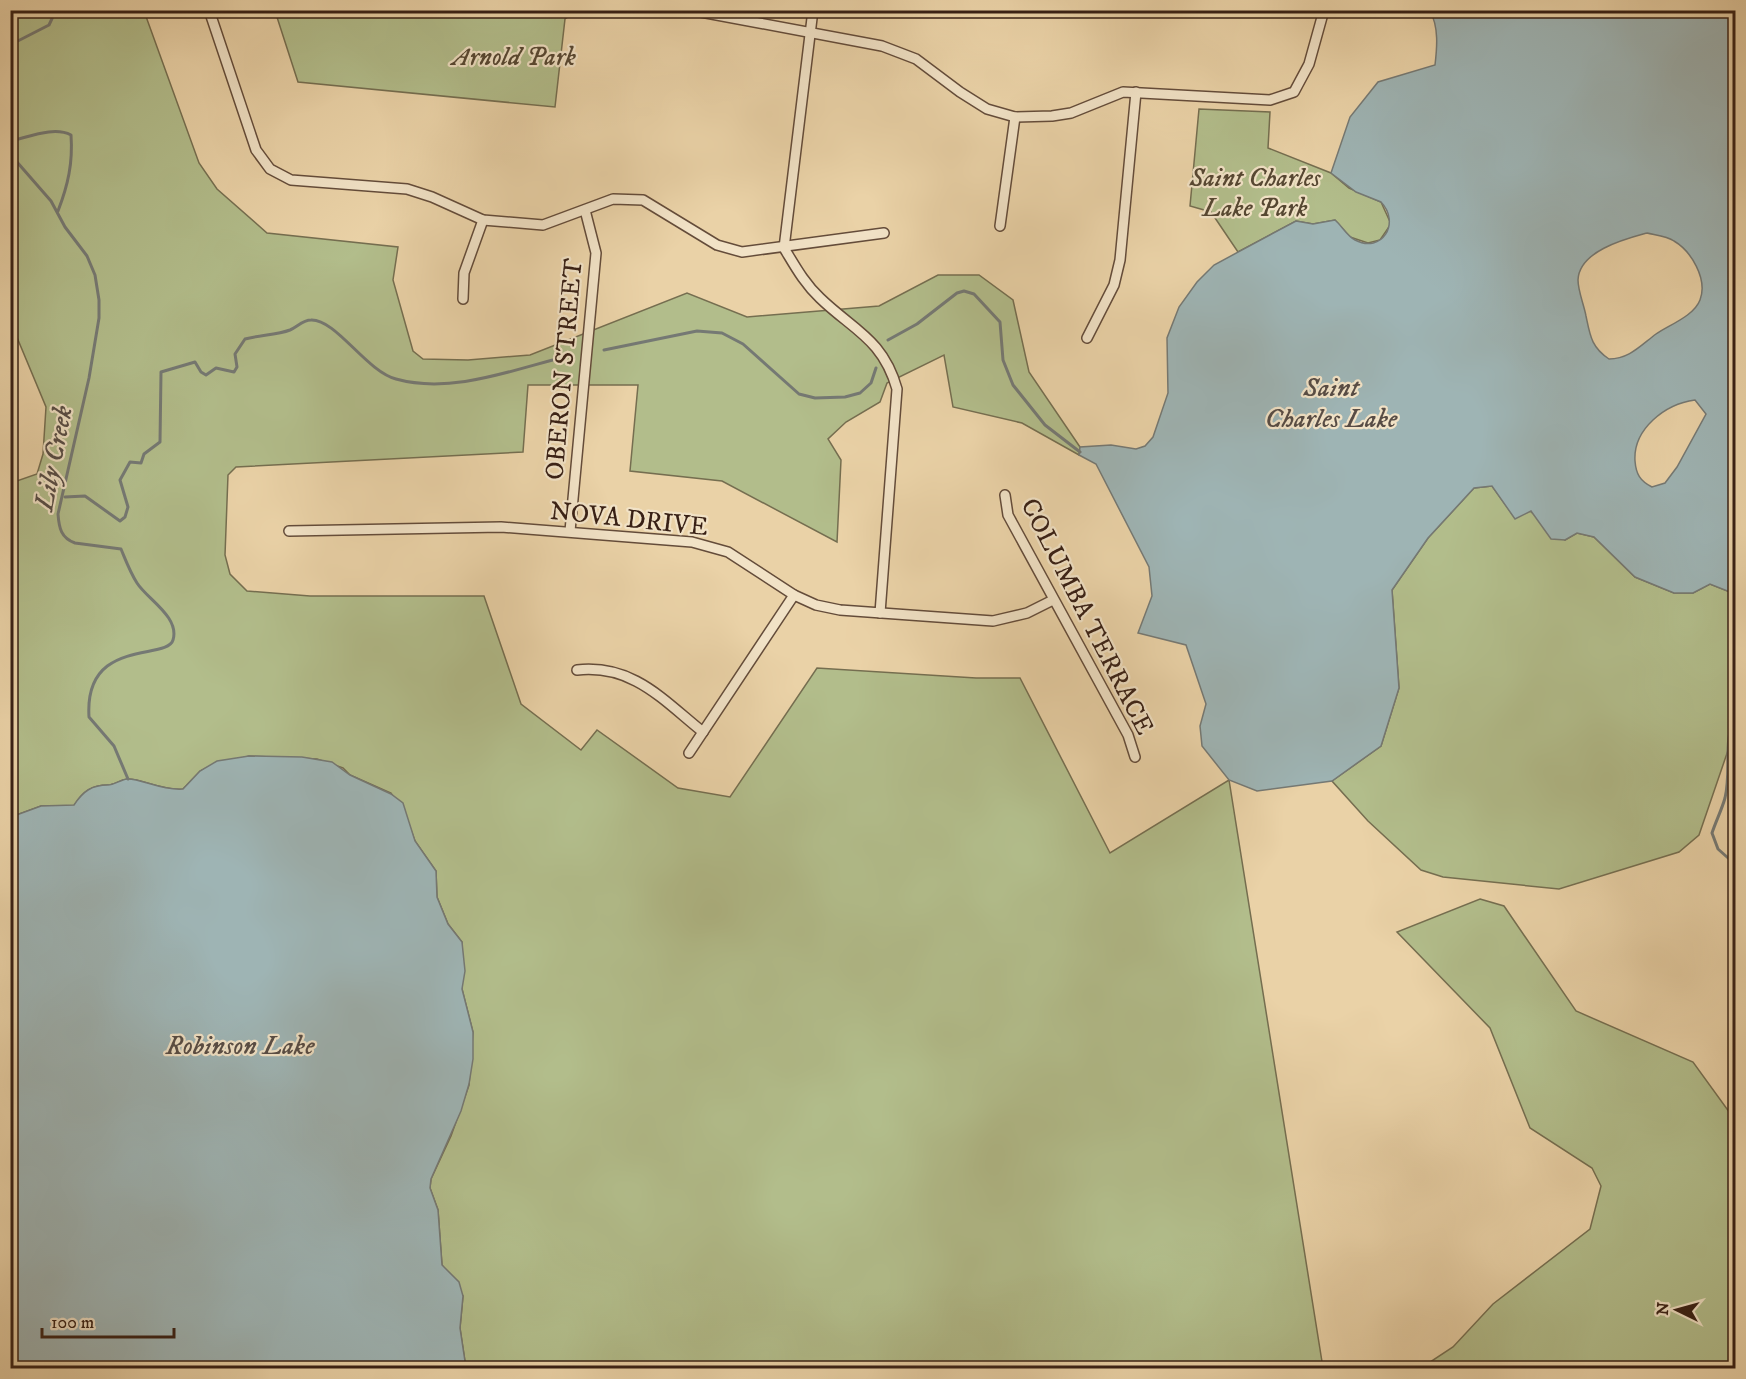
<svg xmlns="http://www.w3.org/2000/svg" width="1746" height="1379" font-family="'IM FELL DW Pica',serif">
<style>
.green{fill:#b2bd8b;stroke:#756e50;stroke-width:1.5}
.water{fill:#9eb4b4;stroke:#757974;stroke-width:1.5;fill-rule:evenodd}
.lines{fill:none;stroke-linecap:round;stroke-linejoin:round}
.stream{stroke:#757974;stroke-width:3}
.minor-casing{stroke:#644c3a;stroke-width:12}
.minor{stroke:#f1e2c6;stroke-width:9}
.labels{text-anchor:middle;stroke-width:4.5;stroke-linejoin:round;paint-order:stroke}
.park-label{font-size:26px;font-style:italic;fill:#564732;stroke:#f1e2c6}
.street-label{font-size:26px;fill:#382015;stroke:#f1e2c6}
.water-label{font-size:27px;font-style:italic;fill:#574c45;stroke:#f1e2c6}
</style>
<rect width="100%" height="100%" fill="#ead2a7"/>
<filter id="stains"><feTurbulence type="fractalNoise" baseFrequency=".00333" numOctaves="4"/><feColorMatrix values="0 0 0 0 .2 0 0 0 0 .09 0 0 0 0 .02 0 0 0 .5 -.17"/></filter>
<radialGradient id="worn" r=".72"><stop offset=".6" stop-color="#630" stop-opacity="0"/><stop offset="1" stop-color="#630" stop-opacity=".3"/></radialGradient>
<g class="green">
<path d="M11,10L144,11L199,163L217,189L267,233L398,247L393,280L413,351L423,359L468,360L530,355L687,293L747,317L879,306L938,275H979L1013,300L1029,372L1080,447L1079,455L1022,423L953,407L944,355L887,383L880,402L846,422L828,439L841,460L837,542L722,481L630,471L638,385H528L523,452L236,467L228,475L225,555L230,574L247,591L310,596H484L521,704L581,750L597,730L678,788L730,797L817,668L976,678H1020L1110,853L1229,780L1323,1368H466L460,1328L463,1296L442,1265L438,1210L430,1188L431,1179L451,1136L469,1085L473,1032L462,989V942L448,924L437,897L436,871L415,841L406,816L391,793L350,775L343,768L317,759L249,756L208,767L200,771L183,789C162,791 141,778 127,779C120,780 114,785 108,785C92,785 83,791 74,806H41L11,817V483L37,474L43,454L46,407L11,323Z"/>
<polygon points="275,11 577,11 565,19 555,107 298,82"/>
<polygon points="1199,109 1270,112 1268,148 1331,173 1349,188 1381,202 1391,224 1380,240 1368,243 1350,237 1335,220 1313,224 1296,221 1238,252 1211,212 1190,206"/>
<polygon points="1492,486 1515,518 1530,511 1565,540 1577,533 1594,537 1635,577 1674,593 1693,593 1710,584 1735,594 1735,730 1699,835 1679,852 1559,889 1443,877 1421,870 1368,821 1332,781 1381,746 1399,688 1392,590 1428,538 1474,488"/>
<polygon points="1480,899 1504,906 1576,1011 1693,1062 1735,1120 1735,1368 1421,1368 1453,1347 1493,1304 1590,1229 1601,1186 1592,1168 1530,1128 1490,1028 1397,932"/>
</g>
<g class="water">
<path d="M1633,11L1645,15L1735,11V594L1710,584L1693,593H1674L1635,577L1594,537L1577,533L1565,540L1551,539L1531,511L1515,519L1492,486L1474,488L1428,538L1392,590L1399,688L1381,746L1332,781L1257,791L1229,780L1202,746L1200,726L1206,704L1186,645L1138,633L1152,596L1149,567L1096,464L1079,455L1080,447L1111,445L1136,449L1145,446L1153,437L1168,393L1167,338L1179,307L1197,282L1214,265L1296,221L1313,224L1335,220C1342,226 1347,236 1355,240C1382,254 1401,223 1381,202L1356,192L1331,173L1350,117L1378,82L1435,65C1437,48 1439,27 1430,11ZM1647,233C1655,235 1667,236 1674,241C1691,251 1708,279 1700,300C1694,316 1669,325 1656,334C1640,346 1629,359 1609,359C1591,347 1590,335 1586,316C1584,305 1578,291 1578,280C1579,251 1625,239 1647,233ZM1695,400L1706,414L1677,467L1665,483L1652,487C1640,481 1636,474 1635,461C1633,429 1665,404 1695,400Z"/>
<path d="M249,756L302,757L332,762L350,775L391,794L403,803L415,841L436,871L437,897L448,924L462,942L465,971L462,989L473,1032V1059L469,1084L461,1111L431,1179L430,1188L438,1210L442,1265L459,1282L463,1296L460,1328L466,1368H11V817L41,806L74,805C83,791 92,785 108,785C114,785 120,780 127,779C140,778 162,791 183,789L200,771L217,761Z"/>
</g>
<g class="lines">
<g class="stream">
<polyline points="10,45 49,25 56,10"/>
<path d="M10,141C29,137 54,126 71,135C73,163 68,185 58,211"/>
<path d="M10,154L51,201L65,227L87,256L95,275L99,300V318L89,378L58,514C59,528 61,538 75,543L121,549C126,561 130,572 137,583C147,599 180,617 173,640C167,661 84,637 89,717L114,746L128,779"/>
<polyline points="888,340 917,324 957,293 964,291 974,294 1000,322 1003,360 1013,385 1045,425 1080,452"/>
<polyline points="604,350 697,331 722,333 743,344 799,394 815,398 845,397 860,393 871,383 876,368"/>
<path d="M65,497L85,496L120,521L125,517L128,507L120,480L130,462L141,463L144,454L160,442L161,372L195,362L201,372L206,375L216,368L234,372L237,367L235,354L245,339C259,335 277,335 290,330C297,327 303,320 311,320C336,319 366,371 396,379C453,395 517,368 572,355"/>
<path d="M1736,714C1722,742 1732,769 1725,798C1722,809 1716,821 1712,833L1718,849L1736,865"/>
</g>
<defs>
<g id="minor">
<polyline points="209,10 256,150 270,169 291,180 407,189 432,197 483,220 543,225 613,199 643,200 717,245 742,252 884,233"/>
<polyline points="690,10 882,46 916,59 960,92 987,109 1015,117 1052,116 1071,113 1123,92 1270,100 1294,92 1309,64 1324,10"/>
<path d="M813,10L784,248C795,266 804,283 820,298C853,330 883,339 897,389L880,613"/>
<polyline points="1000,226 1015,117"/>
<polyline points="463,299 464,273 483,220"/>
<polyline points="1087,338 1114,285 1120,260 1136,92"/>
<polyline points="1005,495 1008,515 1128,735 1135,757"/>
<polyline points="289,531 501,527 692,542 728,552 794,595 816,605 840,610 993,621 1027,613 1053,600"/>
<polyline points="570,531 596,253 585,210"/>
<path d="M577,670C633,664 663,700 703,732"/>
<polyline points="689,753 794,595"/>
</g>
</defs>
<use href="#minor" class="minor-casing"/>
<use href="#minor" class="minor"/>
</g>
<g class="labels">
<g class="park-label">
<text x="514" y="65">Arnold Park</text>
<text x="1255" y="186">Saint Charles<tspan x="1255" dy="30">Lake Park</tspan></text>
</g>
<g class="street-label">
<text transform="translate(563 369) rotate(-85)" y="9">OBERON STREET</text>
<text transform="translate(629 518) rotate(6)" y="9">NOVA DRIVE</text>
<text transform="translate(1088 616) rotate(63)" y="9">COLUMBA TERRACE</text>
</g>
<g class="water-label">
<text x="1331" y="396">Saint<tspan x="1331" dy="31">Charles Lake</tspan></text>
<text transform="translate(53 458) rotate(-79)" y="9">Lily Creek</text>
<text x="240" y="1054">Robinson Lake</text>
</g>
</g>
<rect width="1746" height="1379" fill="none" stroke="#ead2a7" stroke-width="36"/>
<rect x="12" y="12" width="1722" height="1355" fill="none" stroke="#382015" stroke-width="3"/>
<rect x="18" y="18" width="1710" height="1343" fill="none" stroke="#382015" stroke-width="1.5"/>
<g transform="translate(1677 1310) rotate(275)" stroke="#f1e2c6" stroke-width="4.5" paint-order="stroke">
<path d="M0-4.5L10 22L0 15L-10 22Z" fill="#382015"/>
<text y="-9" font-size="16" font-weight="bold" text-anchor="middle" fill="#382015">N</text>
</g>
<path d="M42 1328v9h132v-9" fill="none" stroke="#382015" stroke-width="3"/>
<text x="51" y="1328" font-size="18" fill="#382015" stroke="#f1e2c6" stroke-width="4.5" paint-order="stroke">100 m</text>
<rect width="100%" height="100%" filter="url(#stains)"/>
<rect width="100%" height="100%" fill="url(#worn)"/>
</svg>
